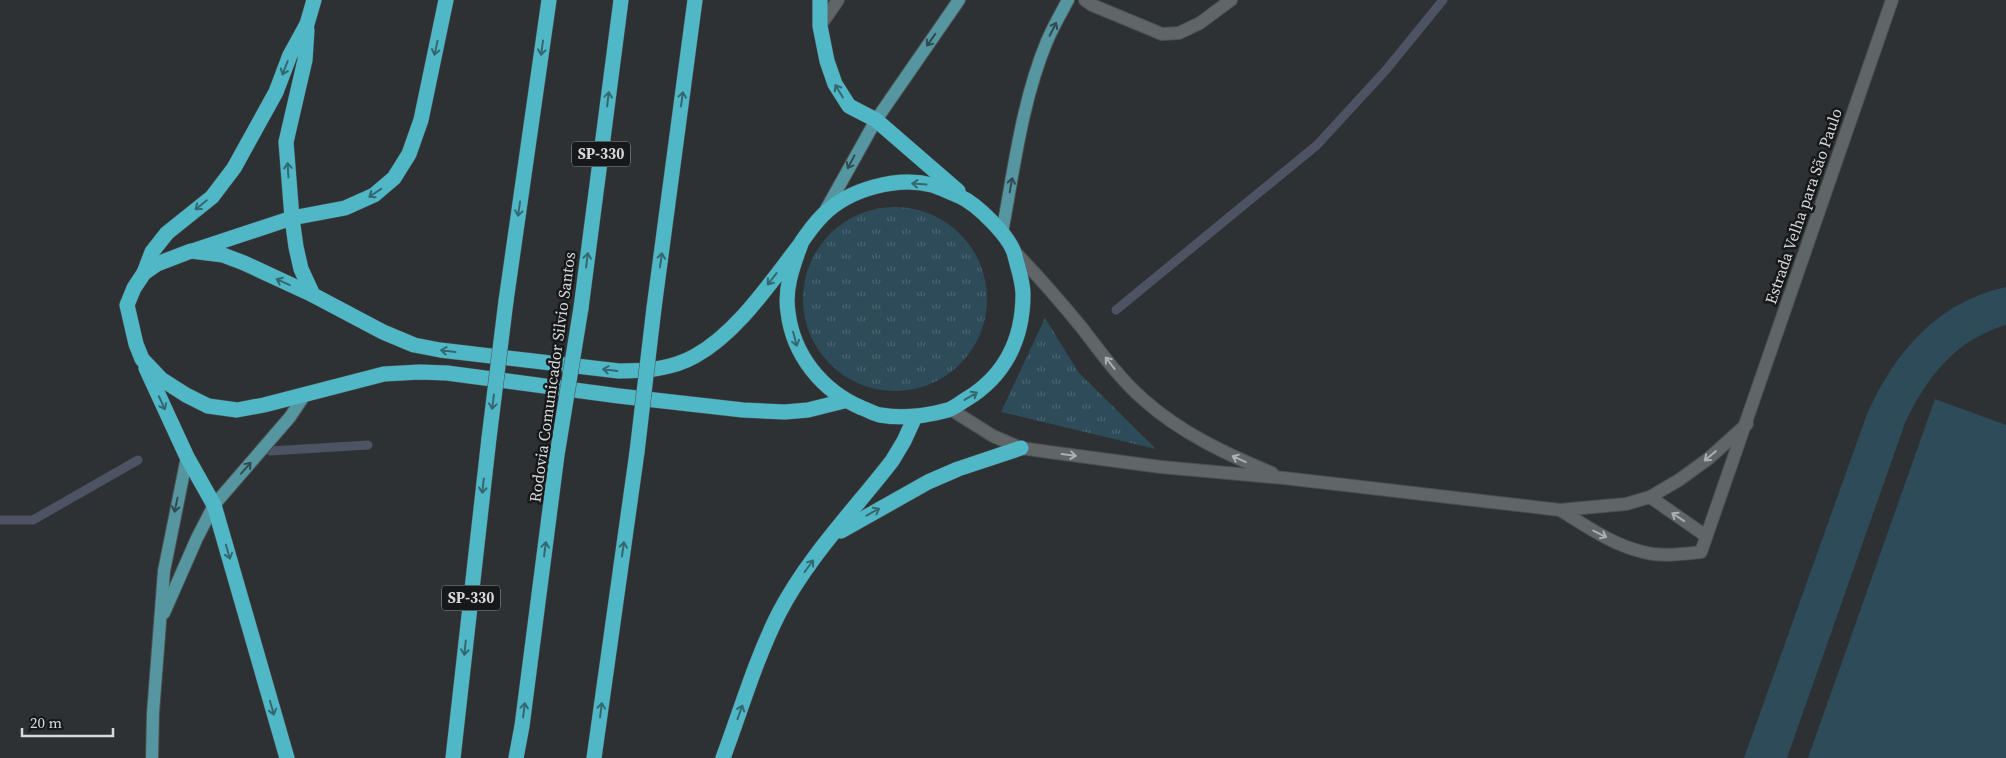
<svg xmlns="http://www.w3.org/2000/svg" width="2006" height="758" font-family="'Source Serif 4',serif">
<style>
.grass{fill:url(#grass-tufts)}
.pitch{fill:#2e4b59}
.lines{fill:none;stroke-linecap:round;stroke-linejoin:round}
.stream{stroke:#4e5363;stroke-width:9}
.minor-casing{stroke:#4b4f50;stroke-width:14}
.major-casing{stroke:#4b4f50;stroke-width:14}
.highway-casing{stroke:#4b4f50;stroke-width:16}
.minor{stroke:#606567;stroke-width:12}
.major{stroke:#5696a0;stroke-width:12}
.highway{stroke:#50b7c6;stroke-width:15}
.highway-bridge-casing{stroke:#4b4f50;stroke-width:16;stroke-linecap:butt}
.highway-bridge{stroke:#50b7c6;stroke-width:15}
.oneway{stroke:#304a4f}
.oneway2{stroke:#346870}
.oneway3{stroke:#adb0b2}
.labels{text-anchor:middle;stroke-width:5;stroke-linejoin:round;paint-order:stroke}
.shield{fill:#171819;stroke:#9d9fa1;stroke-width:1}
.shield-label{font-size:15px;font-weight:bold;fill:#d7d9db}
.street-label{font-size:16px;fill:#d7d9db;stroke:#171819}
</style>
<defs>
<pattern id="grass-tufts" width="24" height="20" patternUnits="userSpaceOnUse" patternTransform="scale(1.25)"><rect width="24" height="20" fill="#2e4b59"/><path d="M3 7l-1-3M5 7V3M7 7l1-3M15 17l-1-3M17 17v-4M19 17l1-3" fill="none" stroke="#4c6470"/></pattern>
</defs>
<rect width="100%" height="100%" fill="#2d3133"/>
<g class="grass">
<circle cx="895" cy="299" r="92"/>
<polygon points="1045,318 1079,373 1156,449 1001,412"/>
</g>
<g class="pitch">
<path d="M2006,287V325C1956,339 1926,378 1905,423L1787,758H1744L1867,414C1895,352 1937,302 2006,287Z"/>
<polygon points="1935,399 2006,425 2006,758 1808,758"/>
</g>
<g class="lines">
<g class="stream">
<polyline points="1116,310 1317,145 1386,70 1443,0"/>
<polyline points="270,451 368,445"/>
<polyline points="0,520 33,520 138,460"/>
</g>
<defs>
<g id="minor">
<polyline points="1085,0 1092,5 1162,34 1179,33 1200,23 1231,0"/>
<polyline points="820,26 838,0"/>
<path d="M1014,251C1038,276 1060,301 1082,328C1101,353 1120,379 1144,400C1181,433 1226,454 1272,473"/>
<polyline points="950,409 993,436 1021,448 1049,452 1161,467 1284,478 1560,510 1626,504 1650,497 1679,480 1708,459 1747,424"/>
<polyline points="1650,497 1706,536"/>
<path d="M1560,510C1586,526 1613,545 1643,552C1661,557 1683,554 1701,552L1892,0"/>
</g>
<g id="major">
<polyline points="824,213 876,120 959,0"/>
<path d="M1002,233C1014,169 1022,101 1047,41C1053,27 1061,13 1068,0"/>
<polyline points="164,613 197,538 214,505 290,417 306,393"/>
<polyline points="152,758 153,713 164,571 187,457"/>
</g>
<g id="highway">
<polyline points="820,0 820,26 827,61 835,84 849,106 876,120 958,191"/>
<polyline points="307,30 305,60 286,142 292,218 296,247 301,269 313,295"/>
<path d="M802,241C794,263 784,287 788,312C793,355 822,391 862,408C868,410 874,414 880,415C903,419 926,416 948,410C954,408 959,404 965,400C1004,377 1023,340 1023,294C1023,282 1018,268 1015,256C1011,237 977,204 959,196C951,193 941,188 932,185C897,176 849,189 823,215C814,224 806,235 799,246C770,283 737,333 695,356C672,369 646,371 619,371L440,350L414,345L383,332L313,295L244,263L223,255L191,251L157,264L144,273L134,288L127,305L136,344L142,359L161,379L186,395L208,406L237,410L264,405L384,374L420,372L447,373L619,396L743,410L785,412L808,410L844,401"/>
<polyline points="195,250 292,218 345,208 374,195 394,178 409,154 421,120 446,0"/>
<polyline points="144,273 152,252 167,233 212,197 234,168 276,92 290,55 307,24 314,0"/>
<polyline points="506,301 549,0"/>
<polyline points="581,308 621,0"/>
<polyline points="654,308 695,0"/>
<polyline points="146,368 187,457 214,505 287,758"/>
<polyline points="841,531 928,482 958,469 1021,448"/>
<polyline points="453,758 489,438"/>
<polyline points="516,758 522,726 557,455"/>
<polyline points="594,758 637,452"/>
<path d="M723,758C741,710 756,658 779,613C808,557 854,510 892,461L904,441L915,417"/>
</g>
</defs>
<use href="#minor" class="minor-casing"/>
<use href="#major" class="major-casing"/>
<use href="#highway" class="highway-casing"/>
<use href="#minor" class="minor"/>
<use href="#major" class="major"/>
<use href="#highway" class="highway"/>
<defs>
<g id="highway-bridge">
<polyline points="489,438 506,301"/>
<polyline points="637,452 654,308"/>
<polyline points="557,455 581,308"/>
</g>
</defs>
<use href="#highway-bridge" class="highway-bridge-casing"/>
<use href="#highway-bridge" class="highway-bridge"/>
</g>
<defs><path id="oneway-shaft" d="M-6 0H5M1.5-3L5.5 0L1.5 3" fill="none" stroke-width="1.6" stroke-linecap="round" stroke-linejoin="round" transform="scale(1.25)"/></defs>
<g class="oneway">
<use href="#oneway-shaft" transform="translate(1053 29) rotate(-63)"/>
<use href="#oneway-shaft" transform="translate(931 40) rotate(125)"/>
<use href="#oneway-shaft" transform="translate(851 162) rotate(118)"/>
<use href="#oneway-shaft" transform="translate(1011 185) rotate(-80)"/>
<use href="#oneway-shaft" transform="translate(246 468) rotate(-49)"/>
<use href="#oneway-shaft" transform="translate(176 505) rotate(102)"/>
</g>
<g class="oneway2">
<use href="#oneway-shaft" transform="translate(436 48) rotate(102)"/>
<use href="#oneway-shaft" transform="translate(542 48) rotate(98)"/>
<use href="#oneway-shaft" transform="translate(285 68) rotate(111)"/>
<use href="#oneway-shaft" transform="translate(839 91) rotate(-121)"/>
<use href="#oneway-shaft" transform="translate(608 99) rotate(-83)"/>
<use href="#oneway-shaft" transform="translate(682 99) rotate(-82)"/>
<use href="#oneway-shaft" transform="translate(288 170) rotate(-93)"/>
<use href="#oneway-shaft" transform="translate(919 184) rotate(-176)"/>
<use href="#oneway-shaft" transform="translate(375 193) rotate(146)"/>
<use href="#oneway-shaft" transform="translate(201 205) rotate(141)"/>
<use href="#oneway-shaft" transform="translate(519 209) rotate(98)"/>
<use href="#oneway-shaft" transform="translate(587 260) rotate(-83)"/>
<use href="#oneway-shaft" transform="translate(661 260) rotate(-82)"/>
<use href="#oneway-shaft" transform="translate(772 279) rotate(128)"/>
<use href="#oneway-shaft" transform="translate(283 282) rotate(-156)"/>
<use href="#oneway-shaft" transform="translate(795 339) rotate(75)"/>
<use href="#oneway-shaft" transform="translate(448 351) rotate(-173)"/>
<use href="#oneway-shaft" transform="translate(610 370) rotate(-173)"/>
<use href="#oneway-shaft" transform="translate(971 396) rotate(-31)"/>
<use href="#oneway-shaft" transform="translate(493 402) rotate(97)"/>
<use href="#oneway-shaft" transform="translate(162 403) rotate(65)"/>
<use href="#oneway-shaft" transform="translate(483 486) rotate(96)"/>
<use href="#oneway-shaft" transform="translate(873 512) rotate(-29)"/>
<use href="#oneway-shaft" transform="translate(545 549) rotate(-83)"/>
<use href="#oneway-shaft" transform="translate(623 549) rotate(-82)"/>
<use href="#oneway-shaft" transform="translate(228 552) rotate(74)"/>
<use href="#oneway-shaft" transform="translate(809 566) rotate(-53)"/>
<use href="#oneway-shaft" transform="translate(465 648) rotate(96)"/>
<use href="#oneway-shaft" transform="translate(272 708) rotate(74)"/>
<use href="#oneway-shaft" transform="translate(524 710) rotate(-83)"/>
<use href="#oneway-shaft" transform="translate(601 710) rotate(-83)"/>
<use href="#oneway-shaft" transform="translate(740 712) rotate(-70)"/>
</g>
<g class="oneway3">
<use href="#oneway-shaft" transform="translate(1110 363) rotate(-128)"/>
<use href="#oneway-shaft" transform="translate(1069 455) rotate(7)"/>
<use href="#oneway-shaft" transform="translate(1710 456) rotate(140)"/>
<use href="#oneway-shaft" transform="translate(1239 459) rotate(-156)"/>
<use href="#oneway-shaft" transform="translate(1678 517) rotate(-146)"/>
<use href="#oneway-shaft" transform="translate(1600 534) rotate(27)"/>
</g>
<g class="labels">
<g class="shield">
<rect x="572" y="141.5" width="58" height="25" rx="4"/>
<rect x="442" y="585.5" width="58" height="25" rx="4"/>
</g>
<g class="shield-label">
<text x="601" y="159">SP-330</text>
<text x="471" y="603">SP-330</text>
</g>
<g class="street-label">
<text transform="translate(1803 206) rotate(-71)" y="6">Estrada Velha para São Paulo</text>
<text transform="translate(552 377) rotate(-82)" y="6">Rodovia Comunicador Silvio Santos</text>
</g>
</g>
<path d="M22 728v8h91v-8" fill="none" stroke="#d7d9db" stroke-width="2.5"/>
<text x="30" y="728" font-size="15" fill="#d7d9db" stroke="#171819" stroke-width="4" paint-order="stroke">20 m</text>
</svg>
